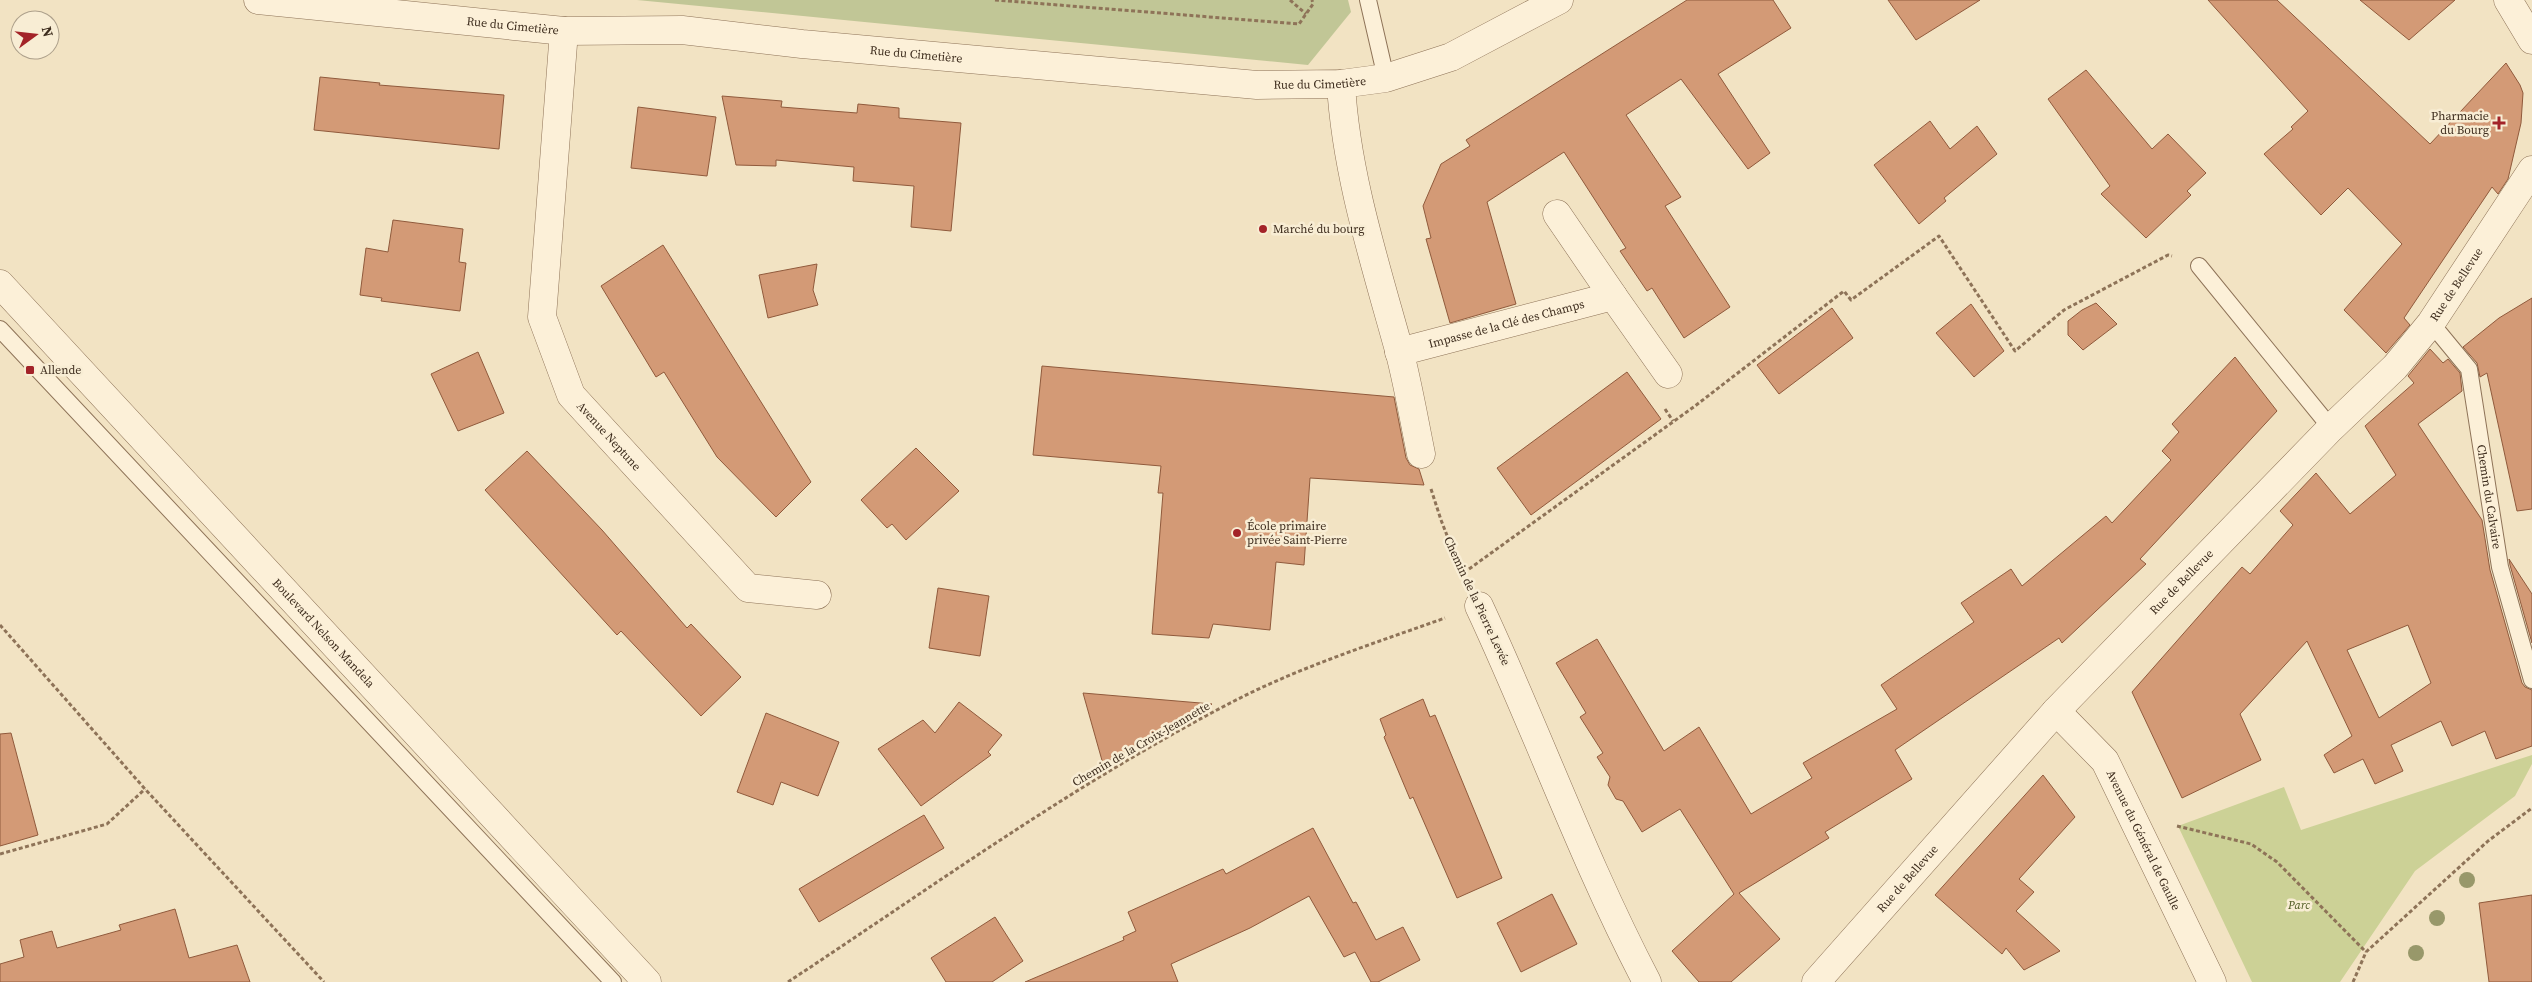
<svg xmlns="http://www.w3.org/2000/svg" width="2532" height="982" viewBox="0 0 2532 982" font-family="'Source Serif 4',serif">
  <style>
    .green { fill: #ccd196 }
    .cemetery { fill: #c1c696 }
    .building { fill: #d39a76; stroke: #905a3c; fill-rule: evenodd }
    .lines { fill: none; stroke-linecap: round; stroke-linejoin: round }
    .service-casing { stroke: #8e7358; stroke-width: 18 }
    .minor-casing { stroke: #8e7358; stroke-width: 29 }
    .tertiary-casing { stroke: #8e7358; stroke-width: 29 }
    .path { stroke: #8e7358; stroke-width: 3; stroke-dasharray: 4 2.5; stroke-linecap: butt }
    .service { stroke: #fcf0d8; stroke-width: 16 }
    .minor { stroke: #fcf0d8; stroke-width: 28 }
    .tertiary { stroke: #fcf0d8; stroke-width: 28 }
    .tree { fill: #98986a }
    .poi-dot { fill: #a32328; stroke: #f8edd4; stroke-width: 2 }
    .labels { text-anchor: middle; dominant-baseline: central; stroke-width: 5; stroke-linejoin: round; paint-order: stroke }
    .street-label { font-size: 12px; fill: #3d2c1d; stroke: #f8edd4 }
    .poi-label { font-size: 12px; fill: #3d2c1d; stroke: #f8edd4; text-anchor: start }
    .park-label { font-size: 12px; font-style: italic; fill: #4f5b22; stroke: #f8edd4 }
  </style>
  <rect width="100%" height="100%" fill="#f2e3c3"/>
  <path class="green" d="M 2532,755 L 2532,764 L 2515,796 L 2415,871 L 2340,982 L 2252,982 L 2178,826 L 2284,787 L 2301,830 Z"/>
  <path class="cemetery" d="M 637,0 L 1348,0 L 1351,12 L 1308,65 Z"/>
  <path class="building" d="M 1687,0 L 1773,0 L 1791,28 L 1718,74 L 1770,153 L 1748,169 L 1681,79 L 1626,115 L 1681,197 L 1665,206 L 1730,307 L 1684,338 L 1652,288 L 1647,291 L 1620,251 L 1626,248 L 1564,152 L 1487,202 L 1516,304 L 1450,323 L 1426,239 L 1431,238 L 1423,206 L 1441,164 L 1470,146 L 1466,140 Z
    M 1888,0 L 1980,0 L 1916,40 Z
    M 2208,0 L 2277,0 L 2430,144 L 2506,63 L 2520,85 L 2523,93 L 2521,123 L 2508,179 L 2498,194 L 2492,187 L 2404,318 L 2410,325 L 2386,353 L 2344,310 L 2402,244 L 2348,188 L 2321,215 L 2264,154 L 2293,129 L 2291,127 L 2308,111 Z
    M 2360,0 L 2455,0 L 2409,40 Z
    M 2086,70 L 2152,149 L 2168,134 L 2206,173 L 2187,191 L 2191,195 L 2146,238 L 2101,194 L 2110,186 L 2048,99 Z
    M 320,77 L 380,83 L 379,85 L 504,95 L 499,149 L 314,130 Z
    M 722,96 L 782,101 L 781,107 L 857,113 L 858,104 L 899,108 L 899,118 L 961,123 L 951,231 L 911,227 L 914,186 L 853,181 L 854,167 L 776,160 L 776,166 L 736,165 Z
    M 638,107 L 716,117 L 707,176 L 631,168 Z
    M 1930,121 L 1950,149 L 1977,126 L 1997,154 L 1944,198 L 1946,201 L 1919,224 L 1874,165 Z
    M 393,220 L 463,229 L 459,262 L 466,263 L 460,311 L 381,301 L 382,298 L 360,295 L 366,248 L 388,252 Z
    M 663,245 L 811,482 L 776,517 L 717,457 L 664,372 L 656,377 L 601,286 Z
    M 817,264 L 813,290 L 818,305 L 768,318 L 759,275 Z
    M 2532,298 L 2532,509 L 2517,511 L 2487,373 L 2480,377 L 2477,363 L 2463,347 L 2499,318 Z
    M 2096,303 L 2117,324 L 2083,350 L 2068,335 L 2068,321 L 2082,310 Z
    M 1971,304 L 2004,351 L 1974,377 L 1936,333 Z
    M 1832,308 L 1853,338 L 1779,394 L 1757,365 Z
    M 2430,349 L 2443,363 L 2448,359 L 2460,373 L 2462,391 L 2418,424 L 2482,520 L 2490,570 L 2522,683 L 2525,687 L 2532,690 L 2532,746 L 2496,759 L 2485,731 L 2452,746 L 2441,721 L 2391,745 L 2403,771 L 2375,784 L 2363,759 L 2334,773 L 2324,755 L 2352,736 L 2307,641 L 2240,714 L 2261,760 L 2182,798 L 2132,692 L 2242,567 L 2250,574 L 2293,525 L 2280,511 L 2316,473 L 2350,514 L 2396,475 L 2365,426 L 2414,383 L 2408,376 ZM 2408,625 L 2431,683 L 2379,718 L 2347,650 Z
    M 478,352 L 504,413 L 458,431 L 431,374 Z
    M 2235,357 L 2277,411 L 2140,559 L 2146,564 L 2062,643 L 2059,638 L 1895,750 L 1912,779 L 1825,832 L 1829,838 L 1739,893 L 1780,939 L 1731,982 L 1699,982 L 1672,951 L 1734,894 L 1680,809 L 1642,832 L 1623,801 L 1616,799 L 1608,785 L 1610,777 L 1597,757 L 1603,753 L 1580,717 L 1586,713 L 1556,663 L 1597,639 L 1664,751 L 1699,727 L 1751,814 L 1812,778 L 1803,763 L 1897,709 L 1881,685 L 1974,622 L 1961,603 L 2011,569 L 2022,586 L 2106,516 L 2112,523 L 2171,460 L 2162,451 L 2179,432 L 2172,424 Z
    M 1042,366 L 1394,397 L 1406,458 L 1410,465 L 1419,469 L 1424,485 L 1310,478 L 1304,565 L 1276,562 L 1270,630 L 1213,624 L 1209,638 L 1152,634 L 1163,493 L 1158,493 L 1161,466 L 1033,455 Z
    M 1627,372 L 1661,419 L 1531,515 L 1497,468 Z
    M 916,448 L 959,491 L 906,540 L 892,524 L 887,528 L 861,500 Z
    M 527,451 L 602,530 L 687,628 L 691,624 L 741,677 L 701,716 L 621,631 L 617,635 L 485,490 Z
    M 2509,559 L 2532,594 L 2532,643 L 2510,565 Z
    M 938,588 L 989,596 L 980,656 L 929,648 Z
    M 1083,693 L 1212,704 L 1103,764 Z
    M 1423,699 L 1430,717 L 1435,715 L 1502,878 L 1457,898 L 1413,797 L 1410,799 L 1384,737 L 1386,735 L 1380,719 Z
    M 959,702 L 1002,735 L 988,752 L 991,755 L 921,806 L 878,749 L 923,720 L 935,733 Z
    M 766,713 L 839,742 L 818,796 L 781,782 L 773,805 L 737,792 Z
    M 11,733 L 38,835 L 0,846 L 0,734 Z
    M 2043,775 L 2075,817 L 2019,879 L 2034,892 L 2016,911 L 2060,951 L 2024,970 L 2006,948 L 2002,954 L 1935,895 Z
    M 924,815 L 944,848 L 819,922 L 799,889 Z
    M 1313,828 L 1353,903 L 1356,902 L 1376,940 L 1403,927 L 1420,960 L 1378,982 L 1371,982 L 1355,952 L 1344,957 L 1309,896 L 1250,928 L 1171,964 L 1178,982 L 1025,982 L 1124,940 L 1123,937 L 1136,931 L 1128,912 L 1223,869 L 1226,874 Z
    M 1552,894 L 1577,944 L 1521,972 L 1497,923 Z
    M 2532,895 L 2532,982 L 2489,982 L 2479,903 Z
    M 175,909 L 189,958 L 237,945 L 250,982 L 0,982 L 0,964 L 24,957 L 20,940 L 52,931 L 57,948 L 121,930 L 119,925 Z
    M 995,917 L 1023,961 L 992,982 L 946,982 L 931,958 Z"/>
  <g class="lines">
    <g class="service-casing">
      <g id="service">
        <path d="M 1368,0 L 1386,78"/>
        <path d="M 2199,266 L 2331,428"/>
        <path id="s1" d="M 2431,323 L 2469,369 L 2500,567 L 2532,680"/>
        <path d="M 0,329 L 613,982"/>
      </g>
    </g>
    <g class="minor-casing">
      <g id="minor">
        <path id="s2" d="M 258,0 L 564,31 L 682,30 L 802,44 L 1257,85 L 1341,84 L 1386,78 L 1451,57 L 1559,0"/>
        <path d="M 2508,0 L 2532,40"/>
        <path id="s3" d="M 564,31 L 542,317 L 571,395 L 748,588 L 817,595"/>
        <path d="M 1341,84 C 1346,174 1375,263 1399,350 C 1408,384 1414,420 1421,454"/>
        <path d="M 1613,296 L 1668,374"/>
        <path id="s4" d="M 1399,352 L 1613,296 L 1557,214"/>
        <path d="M 1479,606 C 1537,730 1583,860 1647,982"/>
        <path id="s5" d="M 2056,711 L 2105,761 L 2212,982"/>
        <path id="s6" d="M 1816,982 L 2056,711 L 2331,428 L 2395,367 L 2431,323 L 2532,170"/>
      </g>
    </g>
    <g class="tertiary-casing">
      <g id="tertiary">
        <path id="s7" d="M 0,284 L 647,982"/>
      </g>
    </g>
    <path class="path" d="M 995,0 L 1299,24 L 1313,4 L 1312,0
      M 1290,0 L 1306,14
      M 1665,409 L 1673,421
      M 1431,489 L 1441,520 L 1462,574
      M 1469,569 L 1695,406 L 1844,291 L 1851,300 L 1939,236 L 2015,351 L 2064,310 L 2168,255 L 2172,256
      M 0,625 L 145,789 L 324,982
      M 2177,826 L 2251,844 L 2277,862 L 2366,952
      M 0,854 L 107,824 L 145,789
      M 788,982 C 938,883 1084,777 1244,696 C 1309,664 1378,642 1445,618
      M 2353,982 L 2366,952 L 2488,841 L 2532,808"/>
    <use href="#service" class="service"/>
    <use href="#minor" class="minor"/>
    <use href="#tertiary" class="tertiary"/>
  </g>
  <g class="tree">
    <circle cx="2467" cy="880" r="8"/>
    <circle cx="2437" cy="918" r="8"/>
    <circle cx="2416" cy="953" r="8"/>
  </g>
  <g class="poi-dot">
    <path d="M2496.5 115.5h5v5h5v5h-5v5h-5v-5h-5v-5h5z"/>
    <circle cx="1263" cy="229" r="5"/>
    <rect x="25" y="365" width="10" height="10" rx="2.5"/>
    <circle cx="1237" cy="533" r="5"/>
  </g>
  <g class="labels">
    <g class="street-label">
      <text stroke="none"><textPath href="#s2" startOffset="256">Rue du Cimetière</textPath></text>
      <text stroke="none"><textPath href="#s2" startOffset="661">Rue du Cimetière</textPath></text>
      <text stroke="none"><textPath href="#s2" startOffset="1066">Rue du Cimetière</textPath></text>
      <text stroke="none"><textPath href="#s6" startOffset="948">Rue de Bellevue</textPath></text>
      <text stroke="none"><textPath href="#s4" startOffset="111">Impasse de la Clé des Champs</textPath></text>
      <text stroke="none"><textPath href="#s3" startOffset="426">Avenue Neptune</textPath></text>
      <text stroke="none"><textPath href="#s1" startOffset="189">Chemin du Calvaire</textPath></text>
      <text stroke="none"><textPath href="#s6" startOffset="542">Rue de Bellevue</textPath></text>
      <text transform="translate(1477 601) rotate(65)">Chemin de la Pierre Levée</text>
      <text stroke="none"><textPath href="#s7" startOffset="476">Boulevard Nelson Mandela</textPath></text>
      <text transform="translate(1141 744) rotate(-30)">Chemin de la Croix-Jeannette</text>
      <text stroke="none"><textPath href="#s5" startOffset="158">Avenue du Général de Gaulle</textPath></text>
      <text stroke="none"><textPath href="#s6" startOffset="138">Rue de Bellevue</textPath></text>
    </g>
    <g class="poi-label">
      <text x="2489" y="116" text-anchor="end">Pharmacie<tspan x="2489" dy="14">du Bourg</tspan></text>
      <text x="1273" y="229">Marché du bourg</text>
      <text x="40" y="370">Allende</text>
      <text x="1247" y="526">École primaire<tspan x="1247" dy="14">privée Saint-Pierre</tspan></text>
    </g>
    <g class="park-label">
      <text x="2299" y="905">Parc</text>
    </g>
  </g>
  <g transform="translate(35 35) rotate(75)"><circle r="24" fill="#f8edd4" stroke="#ada08b"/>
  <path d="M0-4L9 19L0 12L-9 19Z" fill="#a32328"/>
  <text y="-8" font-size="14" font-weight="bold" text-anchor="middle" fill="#3d2c1d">N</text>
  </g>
</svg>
